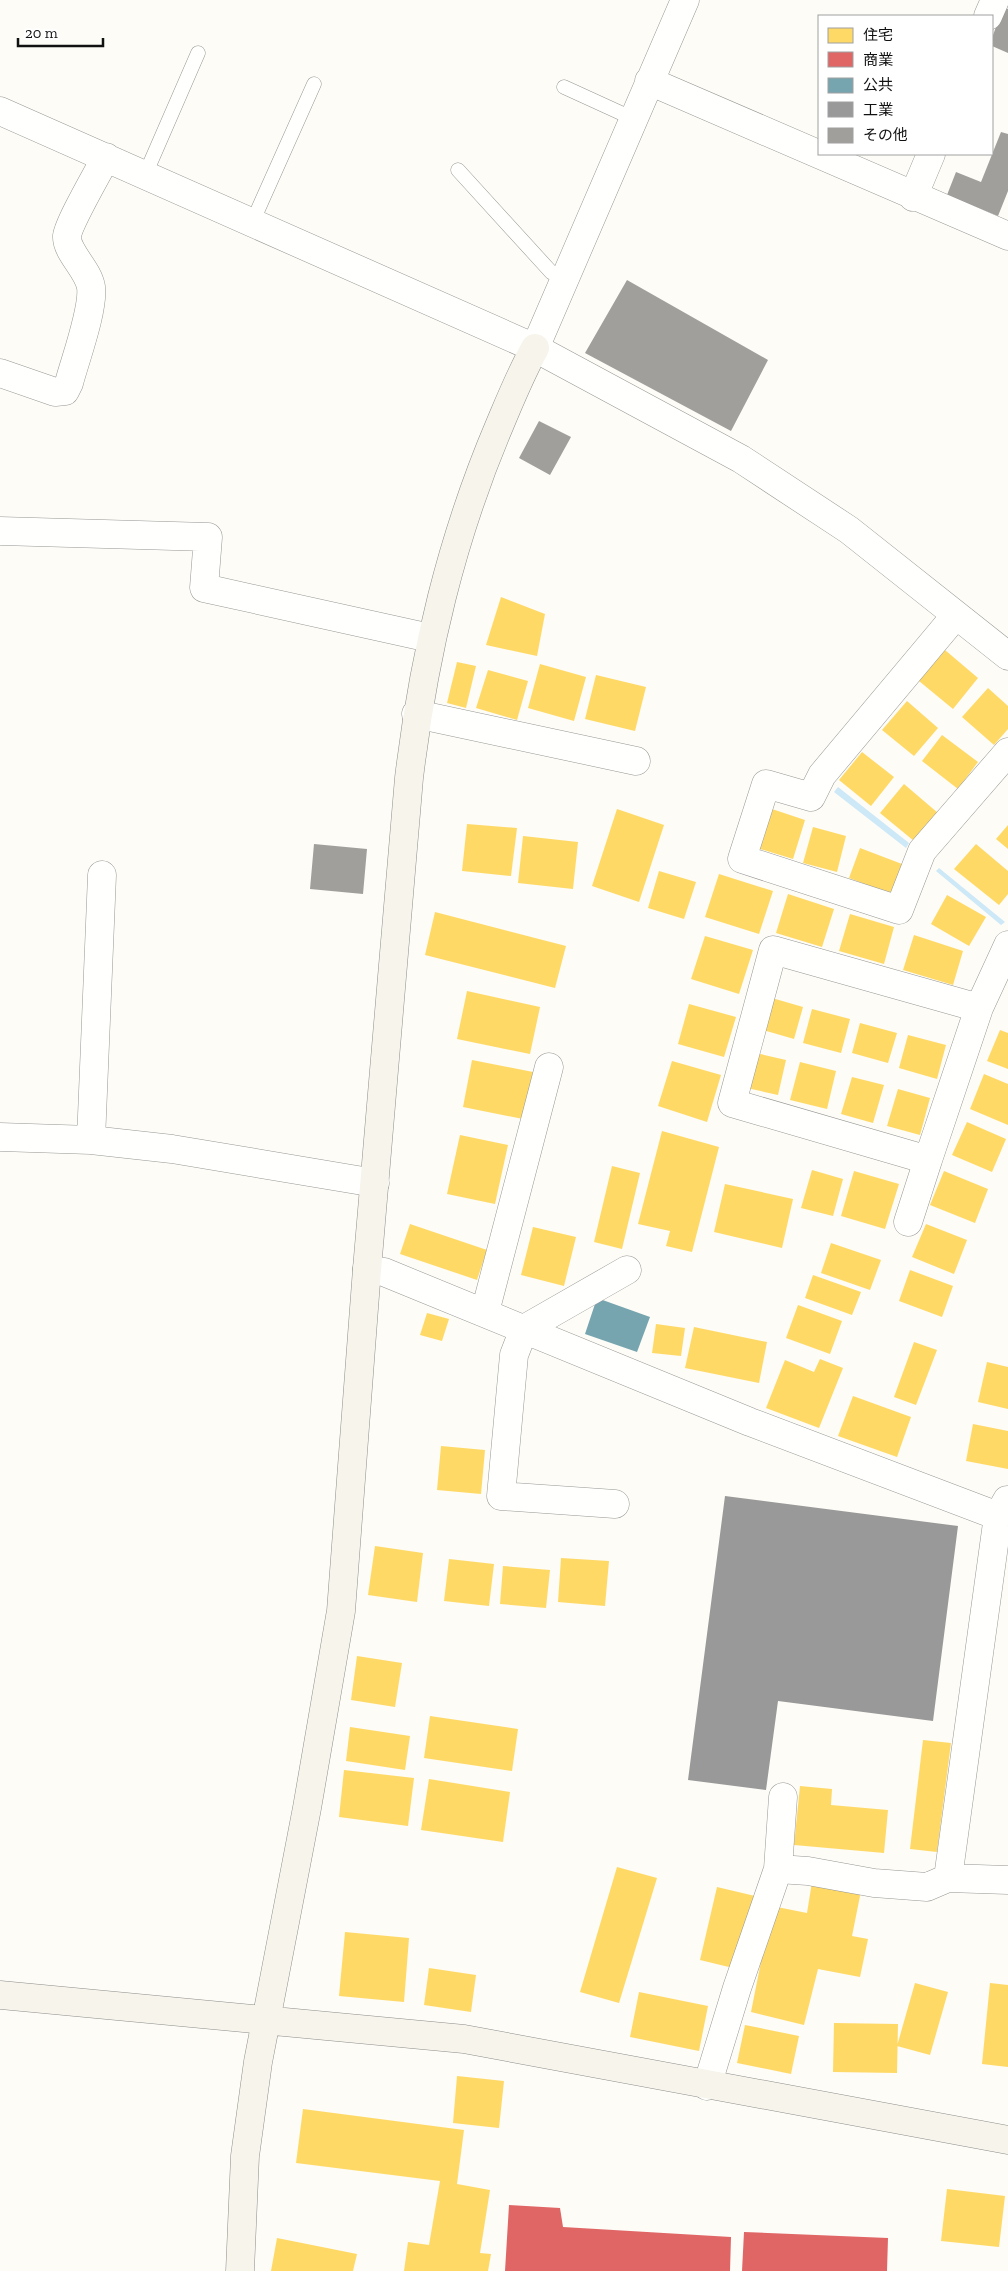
<svg xmlns="http://www.w3.org/2000/svg" width="1008" height="2271" viewBox="0 0 1008 2271" font-family="'Zilla Slab','Noto Sans JP',serif">
  <style>
    .water { fill: #cde8f7 }
    .homes { fill: #ffd966 }
    .shops { fill: #e06666 }
    .public { fill: #76a5af }
    .industry { fill: #999 }
    .building { fill: #a19f9c }
    .lines { fill: none; stroke-linecap: round; stroke-linejoin: round }
    .lane-casing { stroke: #979795; stroke-width: 15 }
    .street-casing { stroke: #979795; stroke-width: 29 }
    .secondary-casing { stroke: #8e8d8b; stroke-width: 29 }
    .lane { stroke: #fffffe; stroke-width: 14 }
    .street { stroke: #fffffe; stroke-width: 28 }
    .secondary { stroke: #f6f4eb; stroke-width: 28 }
  </style>
  <rect width="100%" height="100%" fill="#fdfcf7"/>
  <path class="water" d="M 838,787 L 909,843 L 906,848 L 834,792 Z
    M 939,868 L 1005,922 L 1001,925 L 936,871 Z"/>
  <path class="homes" d="M 501,597 L 545,614 L 537,656 L 486,645 Z
    M 945,650 L 978,678 L 953,709 L 919,681 Z
    M 457,662 L 476,666 L 466,708 L 447,703 Z
    M 540,664 L 586,677 L 574,721 L 528,708 Z
    M 488,670 L 528,681 L 517,720 L 476,708 Z
    M 596,675 L 646,687 L 635,731 L 585,719 Z
    M 988,688 L 1008,706 L 1008,729 L 994,745 L 962,717 Z
    M 907,701 L 938,728 L 914,756 L 882,730 Z
    M 942,735 L 978,762 L 958,789 L 922,761 Z
    M 862,752 L 894,777 L 871,806 L 839,780 Z
    M 904,784 L 938,813 L 914,841 L 880,813 Z
    M 769,808 L 805,820 L 793,859 L 757,848 Z
    M 617,809 L 664,825 L 639,902 L 592,886 Z
    M 467,824 L 517,828 L 511,876 L 462,871 Z
    M 1008,825 L 1008,849 L 996,839 Z
    M 813,827 L 846,836 L 837,872 L 803,863 Z
    M 523,836 L 578,842 L 573,889 L 518,883 Z
    M 976,844 L 1008,871 L 1008,894 L 999,905 L 954,869 Z
    M 860,848 L 902,864 L 891,894 L 849,878 Z
    M 659,871 L 696,882 L 684,919 L 648,908 Z
    M 719,874 L 773,891 L 759,934 L 705,917 Z
    M 788,894 L 834,909 L 822,947 L 776,933 Z
    M 947,895 L 986,917 L 969,946 L 931,924 Z
    M 435,912 L 566,946 L 555,988 L 425,955 Z
    M 850,914 L 894,927 L 884,964 L 839,951 Z
    M 914,935 L 963,951 L 953,985 L 903,970 Z
    M 705,936 L 753,950 L 739,994 L 691,979 Z
    M 467,991 L 540,1007 L 530,1054 L 457,1039 Z
    M 772,998 L 803,1007 L 794,1039 L 763,1030 Z
    M 689,1004 L 736,1017 L 724,1057 L 678,1044 Z
    M 812,1009 L 850,1019 L 841,1053 L 803,1043 Z
    M 860,1023 L 897,1033 L 888,1063 L 852,1053 Z
    M 1000,1030 L 1008,1033 L 1008,1069 L 987,1061 Z
    M 908,1035 L 946,1045 L 937,1079 L 899,1068 Z
    M 756,1053 L 786,1060 L 778,1095 L 747,1088 Z
    M 472,1060 L 533,1072 L 523,1119 L 463,1107 Z
    M 672,1061 L 721,1075 L 707,1122 L 658,1106 Z
    M 800,1062 L 836,1071 L 827,1109 L 790,1100 Z
    M 984,1074 L 1008,1084 L 1008,1125 L 970,1109 Z
    M 852,1077 L 884,1085 L 873,1123 L 841,1114 Z
    M 898,1089 L 930,1098 L 920,1135 L 887,1126 Z
    M 967,1122 L 1006,1139 L 992,1172 L 952,1155 Z
    M 662,1131 L 719,1147 L 692,1252 L 666,1246 L 670,1231 L 638,1224 Z
    M 460,1135 L 508,1145 L 495,1204 L 447,1194 Z
    M 612,1166 L 640,1173 L 622,1249 L 594,1242 Z
    M 812,1170 L 843,1179 L 833,1216 L 801,1208 Z
    M 854,1171 L 899,1184 L 885,1229 L 841,1216 Z
    M 944,1171 L 988,1189 L 975,1223 L 930,1205 Z
    M 725,1184 L 793,1199 L 782,1248 L 714,1232 Z
    M 410,1224 L 487,1250 L 477,1280 L 400,1254 Z
    M 926,1224 L 967,1240 L 954,1274 L 912,1257 Z
    M 533,1227 L 576,1237 L 564,1286 L 521,1275 Z
    M 831,1243 L 881,1260 L 870,1290 L 821,1273 Z
    M 910,1270 L 953,1286 L 942,1317 L 899,1301 Z
    M 813,1275 L 861,1292 L 852,1315 L 805,1298 Z
    M 798,1305 L 842,1321 L 830,1354 L 786,1338 Z
    M 427,1313 L 449,1319 L 442,1341 L 420,1335 Z
    M 656,1324 L 685,1328 L 681,1356 L 652,1353 Z
    M 694,1327 L 767,1342 L 759,1383 L 685,1368 Z
    M 914,1342 L 937,1350 L 916,1405 L 894,1397 Z
    M 820,1359 L 843,1368 L 819,1428 L 766,1408 L 785,1360 L 814,1372 Z
    M 987,1362 L 1008,1367 L 1008,1409 L 978,1402 Z
    M 853,1396 L 911,1417 L 897,1457 L 838,1436 Z
    M 973,1424 L 1008,1431 L 1008,1469 L 966,1461 Z
    M 441,1446 L 485,1450 L 481,1494 L 437,1490 Z
    M 375,1546 L 423,1553 L 417,1602 L 368,1595 Z
    M 561,1558 L 609,1561 L 605,1606 L 558,1602 Z
    M 449,1559 L 494,1564 L 489,1606 L 444,1601 Z
    M 503,1566 L 550,1570 L 546,1608 L 500,1604 Z
    M 357,1656 L 402,1663 L 395,1707 L 351,1700 Z
    M 430,1716 L 518,1729 L 512,1771 L 424,1758 Z
    M 350,1727 L 410,1736 L 405,1770 L 346,1761 Z
    M 923,1740 L 951,1743 L 937,1852 L 910,1849 Z
    M 344,1770 L 414,1778 L 408,1826 L 339,1817 Z
    M 429,1779 L 510,1792 L 503,1842 L 421,1830 Z
    M 800,1786 L 832,1789 L 831,1805 L 888,1810 L 884,1853 L 794,1845 Z
    M 617,1867 L 657,1878 L 619,2003 L 580,1992 Z
    M 812,1882 L 861,1891 L 852,1936 L 868,1939 L 860,1977 L 818,1969 L 804,2025 L 751,2012 L 772,1906 L 807,1913 Z
    M 717,1887 L 755,1896 L 737,1969 L 700,1960 Z
    M 345,1932 L 409,1938 L 404,2002 L 339,1996 Z
    M 429,1968 L 476,1975 L 471,2012 L 424,2005 Z
    M 915,1983 L 948,1992 L 930,2055 L 897,2046 Z
    M 990,1983 L 1008,1985 L 1008,2067 L 982,2064 Z
    M 639,1992 L 708,2006 L 699,2051 L 630,2037 Z
    M 834,2023 L 898,2024 L 897,2073 L 833,2072 Z
    M 745,2025 L 799,2036 L 791,2074 L 737,2063 Z
    M 457,2076 L 504,2081 L 499,2128 L 453,2123 Z
    M 303,2109 L 464,2130 L 457,2184 L 490,2190 L 480,2253 L 491,2254 L 488,2271 L 404,2271 L 408,2242 L 429,2245 L 440,2181 L 296,2163 Z
    M 947,2189 L 1005,2196 L 999,2247 L 941,2241 Z
    M 277,2238 L 357,2254 L 353,2271 L 271,2271 Z"/>
  <path class="shops" d="M 509,2205 L 560,2208 L 563,2227 L 731,2237 L 730,2271 L 505,2271 Z
    M 744,2232 L 888,2238 L 887,2271 L 742,2271 Z"/>
  <path class="public" d="M 597,1298 L 650,1317 L 637,1352 L 585,1334 Z"/>
  <path class="industry" d="M 725,1496 L 958,1526 L 933,1721 L 778,1701 L 766,1790 L 688,1780 Z"/>
  <path class="building" d="M 1003,7 L 1008,9 L 1008,53 L 992,46 L 992,38 Z
    M 1001,132 L 1008,134 L 1008,191 L 998,216 L 947,195 L 956,172 L 981,182 Z
    M 627,280 L 768,360 L 731,431 L 585,353 Z
    M 539,421 L 571,437 L 550,475 L 519,458 Z
    M 314,844 L 367,849 L 363,894 L 310,889 Z"/>
  <g class="lines">
    <g class="lane-casing">
      <path id="lane" d="M 564,87 L 634,119
        M 458,170 L 551,272 L 564,280
        M 145,175 L 198,53
        M 252,223 L 314,84"/>
    </g>
    <g class="street-casing">
      <path id="street" d="M 988,16 L 995,0
        M 649,81 L 1008,236
        M 0,111 L 535,348 L 741,459 L 849,530 L 1008,656
        M 913,197 L 931,154
        M 535,348 L 685,0
        M 0,373 L 55,392 L 65,391 L 69,383 C 75,360 94,309 91,287 C 88,269 66,252 67,236 C 69,222 98,173 106,157
        M 0,531 L 208,537 L 204,588 L 430,638
        M 956,615 L 822,775 L 811,797 L 766,784 L 742,859 L 899,910 L 922,851 L 1008,752
        M 416,714 L 636,761
        M 979,1008 L 773,950 L 732,1103 L 928,1160 L 979,1008 L 1008,945
        M 0,1137 L 91,1140 L 172,1149 L 375,1183
        M 91,1140 L 102,875
        M 908,1222 L 928,1160
        M 367,1269 L 384,1272 L 750,1422 L 998,1516
        M 485,1312 L 549,1067
        M 615,1504 L 501,1496 L 514,1355 L 524,1329 L 627,1270
        M 778,1869 L 808,1871 L 874,1883 L 927,1887 L 948,1878 L 1008,1880
        M 948,1878 L 998,1516 L 1007,1500
        M 707,2086 L 737,1988 L 778,1869 L 783,1797"/>
    </g>
    <g class="secondary-casing">
      <path id="secondary" d="M 0,1995 L 464,2039 L 1008,2140
        M 240,2271 L 245,2156 L 258,2062 L 307,1808 L 341,1611 L 367,1269 L 409,778 C 424,654 451,539 500,424 C 511,398 521,373 535,348"/>
    </g>
    <use href="#lane" class="lane"/>
    <use href="#street" class="street"/>
    <use href="#secondary" class="secondary"/>
  </g>
  <rect x="818" y="15" width="175" height="140" fill="#ffffff" stroke="#a0a0a0"/>
  <rect x="828" y="28" width="25" height="15" fill="#ffd966" stroke="#a0a0a0"/>
  <text x="863" y="40" font-size="15" fill="#111111">住宅</text>
  <rect x="828" y="52" width="25" height="15" fill="#e06666" stroke="#a0a0a0"/>
  <text x="863" y="65" font-size="15" fill="#111111">商業</text>
  <rect x="828" y="78" width="25" height="15" fill="#76a5af" stroke="#a0a0a0"/>
  <text x="863" y="90" font-size="15" fill="#111111">公共</text>
  <rect x="828" y="102" width="25" height="15" fill="#999999" stroke="#a0a0a0"/>
  <text x="863" y="115" font-size="15" fill="#111111">工業</text>
  <rect x="828" y="128" width="25" height="15" fill="#a19f9c" stroke="#a0a0a0"/>
  <text x="863" y="140" font-size="15" fill="#111111">その他</text>
  <path d="M18 38v8h85v-8" fill="none" stroke="#111111" stroke-width="2.5"/>
  <text x="25" y="38" font-size="15" fill="#111111" stroke="#ffffff" stroke-width="4" paint-order="stroke">20 m</text>
</svg>
